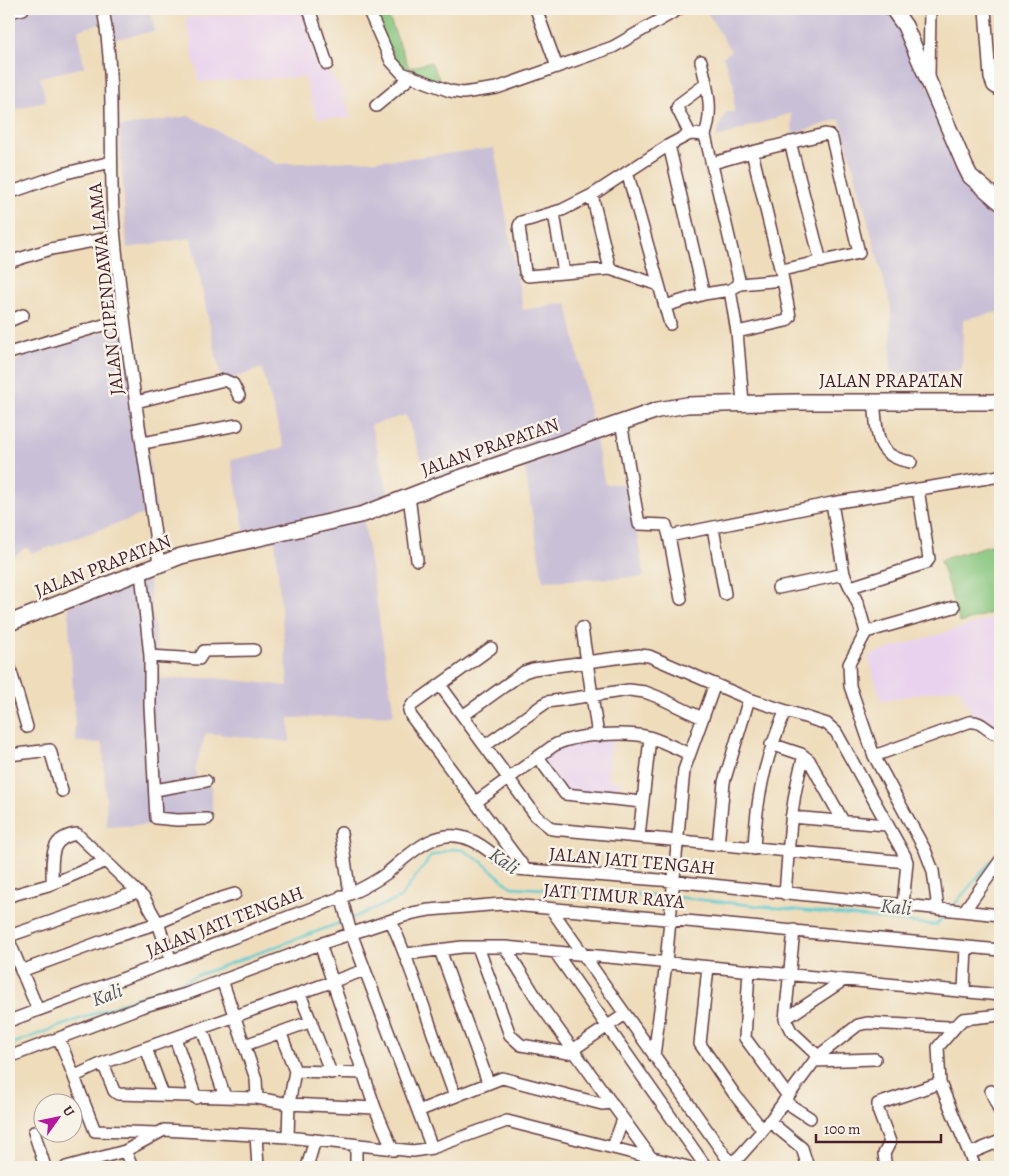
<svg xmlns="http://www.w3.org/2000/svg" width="1009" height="1176" viewBox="0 0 1009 1176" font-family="Alegreya,serif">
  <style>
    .built { fill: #e9d2ee }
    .industrial { fill: #c9bfd7 }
    .green { fill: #84c57c; stroke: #677254 }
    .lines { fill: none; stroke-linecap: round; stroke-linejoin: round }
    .stream { stroke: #5dcad1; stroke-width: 2.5 }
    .minor-casing { stroke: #633b40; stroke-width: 14 }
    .major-casing { stroke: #633b40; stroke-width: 18 }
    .minor { stroke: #fff; stroke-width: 11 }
    .major { stroke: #fff; stroke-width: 15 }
    .labels { text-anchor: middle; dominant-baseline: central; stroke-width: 5; stroke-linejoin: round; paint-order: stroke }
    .street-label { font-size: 19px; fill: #4a1f2b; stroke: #f7f3e8 }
    .water-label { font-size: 20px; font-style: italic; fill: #50525d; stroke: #f7f3e8 }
  </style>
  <rect width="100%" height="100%" fill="#f7f3e8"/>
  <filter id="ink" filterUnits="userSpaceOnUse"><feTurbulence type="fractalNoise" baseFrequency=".02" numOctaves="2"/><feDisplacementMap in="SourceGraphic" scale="10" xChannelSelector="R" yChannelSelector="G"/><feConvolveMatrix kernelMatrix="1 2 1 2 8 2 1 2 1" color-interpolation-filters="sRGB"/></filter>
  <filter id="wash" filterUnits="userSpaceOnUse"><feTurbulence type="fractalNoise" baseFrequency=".0096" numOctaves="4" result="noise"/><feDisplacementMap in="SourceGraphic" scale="20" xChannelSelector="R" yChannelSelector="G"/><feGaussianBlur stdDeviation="1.12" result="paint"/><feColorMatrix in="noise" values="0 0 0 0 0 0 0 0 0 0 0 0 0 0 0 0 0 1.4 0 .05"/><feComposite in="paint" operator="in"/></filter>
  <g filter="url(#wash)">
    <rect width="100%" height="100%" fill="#eedcba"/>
    <path class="built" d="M 304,9 L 326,68 L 342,90 L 351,118 L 317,118 L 304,77 L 199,82 L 185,18 Z
      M 1000,616 L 1000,730 L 996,731 L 973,716 L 958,687 L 881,701 L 868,657 L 872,654 Z
      M 613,738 L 607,779 L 620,782 L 618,797 L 566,792 L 540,758 L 568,743 Z"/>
    <path class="industrial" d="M 9,9 L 150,9 L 155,31 L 109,40 L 106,22 L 78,30 L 84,67 L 40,77 L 46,101 L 16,109 L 9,80 Z
      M 705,9 L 894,9 L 970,178 L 1000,202 L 1000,312 L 963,319 L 962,370 L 891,376 L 891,307 L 840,119 L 793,134 L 791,113 L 715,138 L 726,112 L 734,112 L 734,86 L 723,57 L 731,51 Z
      M 190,116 L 277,164 L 403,159 L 494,148 L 523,310 L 567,303 L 605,484 L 629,484 L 644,577 L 543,581 L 522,451 L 429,481 L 406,415 L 371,425 L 390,499 L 362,509 L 394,715 L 289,718 L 290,742 L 206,733 L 195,768 L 197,787 L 211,786 L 213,821 L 107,827 L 103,743 L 76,742 L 68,606 L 148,578 L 161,679 L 217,678 L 288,686 L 275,541 L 248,548 L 231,460 L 284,448 L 262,368 L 222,382 L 191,238 L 127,248 L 119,127 Z
      M 129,325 L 156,510 L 33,553 L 26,547 L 9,561 L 9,364 L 43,347 Z"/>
    <path class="green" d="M 388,15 L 409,68 L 431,62 L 441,83 L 402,72 L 374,17 Z
      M 1000,542 L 1000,610 L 960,623 L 940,560 Z"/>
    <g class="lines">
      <path class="stream" d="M 675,897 L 936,925 L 947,913
        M 952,907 L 1000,851
        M 350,919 L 400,898 L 431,856 L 452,849 L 463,850 L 482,862 L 511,887 L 669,896
        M 9,1045 L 345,921"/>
    </g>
  </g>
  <g filter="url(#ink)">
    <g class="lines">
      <g class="minor-casing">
        <path id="minor" d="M 103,9 C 117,85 107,162 115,239 C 125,348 145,456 159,564
          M 309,9 L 327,64
          M 368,9 L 391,61 L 402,73 L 450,91 L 463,93 L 497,88 L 613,47 L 679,9
          M 536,9 L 557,67
          M 985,9 L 990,78 L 993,86 L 1000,91
          M 9,12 L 23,9
          M 701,61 C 707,87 714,109 705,135
          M 929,78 L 930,9
          M 706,84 L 679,104 L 677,108 L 690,134 L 705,135 L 740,284 L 730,290 L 737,332 L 743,403
          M 376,106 L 412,76
          M 690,134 L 669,145 L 703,291 L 704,294 L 730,290
          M 790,142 L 821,262
          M 669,145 L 592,195 L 562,210 L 521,222 L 519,226 L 525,272 L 528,276 L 610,269 L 659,285 L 670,324
          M 752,152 L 825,134 L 829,135 L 832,139 L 859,253 L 782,270
          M 713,163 L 752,152 L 783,280
          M 627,172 L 659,285
          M 9,193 L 66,173 L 111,162
          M 592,195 L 610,269
          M 554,213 L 564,273
          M 12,261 L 51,249 L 114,237
          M 665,306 L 704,294
          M 9,321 L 23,315
          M 737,332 L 786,321 L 790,317 L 783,280 L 740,284
          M 9,353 L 124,319
          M 874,401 C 878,433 873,456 911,462
          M 136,402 L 224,380 L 233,384 L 239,396
          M 621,422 L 639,524 L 666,525 L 669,536 L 832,503 L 1000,476
          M 143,443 L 237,425
          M 409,496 L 417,560
          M 832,503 L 844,574 L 858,604 L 866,632 L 849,664 L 850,686 L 874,756 L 925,850 L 933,871 L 938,909
          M 713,528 L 725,594
          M 669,536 L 681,599
          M 141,573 L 150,656 L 150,706 L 156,818 L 177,820 L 207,819
          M 851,587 L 926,563 L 929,559 L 918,489
          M 778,588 L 844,574
          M 582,628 L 598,736
          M 866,632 L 954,607
          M 491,648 L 412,705 L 409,710 L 411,716 L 526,870
          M 150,656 L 199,659 L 204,651 L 254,650
          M 9,665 L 27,727
          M 440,685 L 536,816 L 552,829 L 907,862
          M 464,715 L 524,672 L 533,669 L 639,655 L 649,656 L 749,699 L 827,724 L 836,732 L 905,856 L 907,862 L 903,905
          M 771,744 L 801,754 L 809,760 L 843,821
          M 486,745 L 547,702 L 629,690 L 645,692 L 658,697 L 702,718
          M 9,755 L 50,750 L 62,791
          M 874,756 L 969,722 C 984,720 988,735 1000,734
          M 538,757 L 565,794 L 642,802
          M 155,790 L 206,781
          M 476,802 L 553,746 C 573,734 626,731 649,737 C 662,741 676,748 689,754
          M 791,817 L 886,825
          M 341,833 L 350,894
          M 639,836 L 650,738
          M 718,845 L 724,782 L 749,699
          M 754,849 C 756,798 765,759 785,712
          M 52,884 C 53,860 47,838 77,834 L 144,898 L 158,923 L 171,961
          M 785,894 C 789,847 790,801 804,756
          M 9,896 L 52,884 L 106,861
          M 341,896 L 351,933 L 432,1148
          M 551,909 L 731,1164
          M 964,911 L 1000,861
          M 391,921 C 416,977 433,1038 455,1096
          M 794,930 L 785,1019 L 791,1031 L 818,1056
          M 9,936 L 137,892
          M 9,941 L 38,1010
          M 320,944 L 375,1108 L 393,1150
          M 478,947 L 510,1035 L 521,1045 L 568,1053 L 624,1015
          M 505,947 L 542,1007 L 650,1156
          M 440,950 L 488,1082
          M 555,952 L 706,1167
          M 406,954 L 462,947 L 505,947 L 1000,995
          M 708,967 L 700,1044 L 735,1095 L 763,1130
          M 749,970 L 745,1038 L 788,1096
          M 21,971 L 111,938 L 158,923 L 202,904 L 235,894
          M 222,980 L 256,1079 L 257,1098
          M 964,991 L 966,947
          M 300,994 L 331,1073
          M 785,1019 L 844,980
          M 9,1021 L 350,894 C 363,888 375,882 387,873 C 411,853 437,825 471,840 C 488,847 500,863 516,869 L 673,881 L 1000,915
          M 957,1025 L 938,1047 L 940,1083 L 975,1167
          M 202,1028 L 225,1097
          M 281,1034 L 295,1071 L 289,1104 L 288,1137
          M 59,1038 L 95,1131 L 157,1133
          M 175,1038 L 196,1098
          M 245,1045 L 312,1021
          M 146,1048 L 163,1095
          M 654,1056 L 666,963 L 684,770 L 715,684
          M 9,1057 L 141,1007 L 186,994 L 320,944 L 413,913 L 429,910 L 502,904 L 1000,950
          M 814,1061 L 875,1059
          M 103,1063 L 114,1091 L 118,1094 L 257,1098 L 289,1104 L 375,1108
          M 295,1071 L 364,1073
          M 75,1076 L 103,1063 L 365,970
          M 991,1091 L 1000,1112
          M 784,1101 L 810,1118
          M 418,1111 L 502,1078 L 602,1104 L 612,1103
          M 769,1121 L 802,1148 L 808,1167
          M 34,1132 L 45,1167
          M 256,1135 L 258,1167
          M 356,1145 L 356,1167
          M 613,1147 L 623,1119
          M 125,1151 L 132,1167
          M 971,1153 L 1000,1141
          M 66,1167 L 125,1151 L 164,1130 L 288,1137 L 413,1151 L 432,1148 L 507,1121 L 688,1167
          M 307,1167 L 315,1140
          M 724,1167 L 739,1157 L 763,1130 L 818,1056 L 858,1025 L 867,1023 L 949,1027 L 957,1025 L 963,1019 L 1000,1015
          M 886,1167 L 884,1154 L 890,1142 L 878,1110 L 878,1104 L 940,1083"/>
      </g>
      <g class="major-casing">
        <path id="major" d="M 893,9 L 905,26 L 965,166 L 970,176 L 1000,202
          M 9,623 L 181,556 L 364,514 L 436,486 L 658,410 L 687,405 L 794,402 L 1000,402"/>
      </g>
      <use href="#minor" class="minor"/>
      <use href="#major" class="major"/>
    </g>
  </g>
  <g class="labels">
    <g class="street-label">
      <text transform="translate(106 289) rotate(-96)">JALAN CIPENDAWA LAMA</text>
      <text x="891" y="381">JALAN PRAPATAN</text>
      <text transform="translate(490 447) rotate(-19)">JALAN PRAPATAN</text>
      <text transform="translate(103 566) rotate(-21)">JALAN PRAPATAN</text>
      <text transform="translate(632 861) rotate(5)">JALAN JATI TENGAH</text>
      <text transform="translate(614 896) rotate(5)">JATI TIMUR RAYA</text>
      <text transform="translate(225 922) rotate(-21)">JALAN JATI TENGAH</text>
    </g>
    <g class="water-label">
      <text transform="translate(504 861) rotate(36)">Kali</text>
      <text transform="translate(896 907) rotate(6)">Kali</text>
      <text transform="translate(107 995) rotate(-20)">Kali</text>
    </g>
  </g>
  <rect width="1009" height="1176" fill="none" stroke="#f7f3e8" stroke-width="30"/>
  <g transform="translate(58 1118) rotate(57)"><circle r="24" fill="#f7f3e8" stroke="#b29e9c"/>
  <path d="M0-4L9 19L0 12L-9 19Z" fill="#b5179e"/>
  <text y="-8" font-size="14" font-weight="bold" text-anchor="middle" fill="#4a1f2b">U</text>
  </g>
  <path d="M816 1134v8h125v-8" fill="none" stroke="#4a1f2b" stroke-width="2.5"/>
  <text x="824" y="1134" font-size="15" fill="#4a1f2b" stroke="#f7f3e8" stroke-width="4" paint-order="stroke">100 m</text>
</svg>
